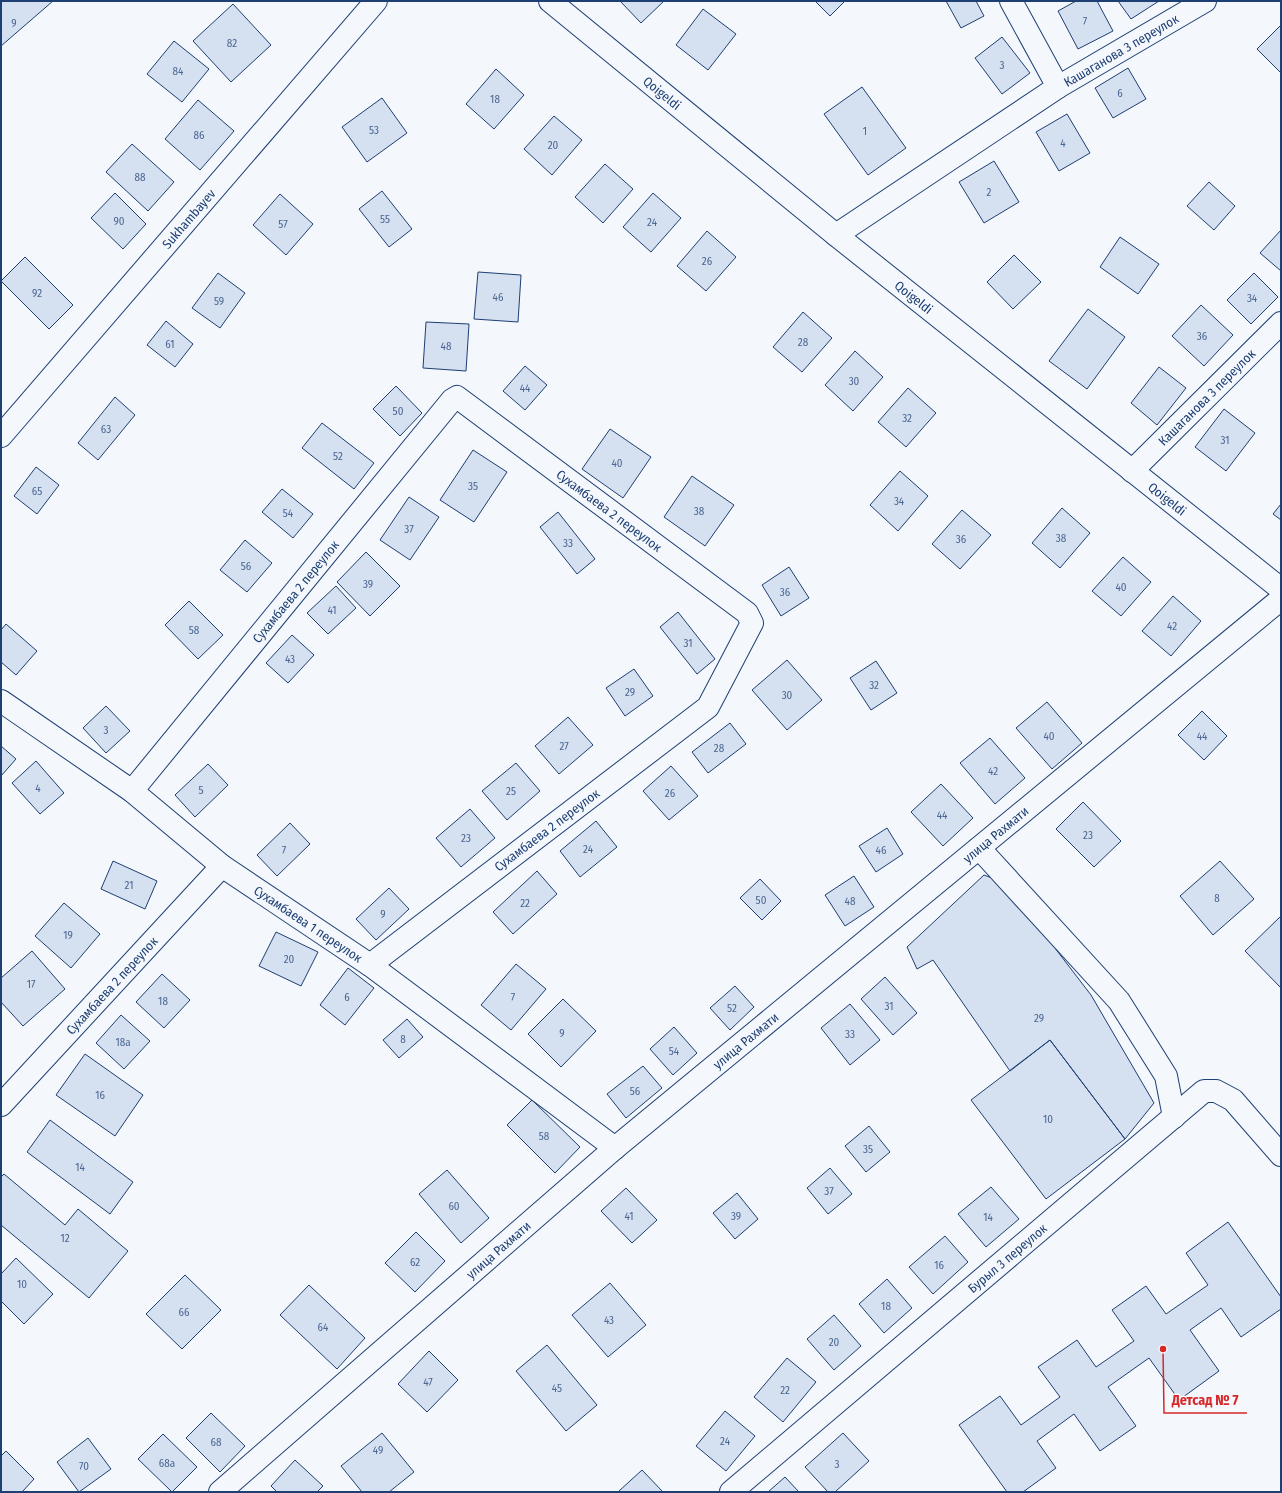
<svg xmlns="http://www.w3.org/2000/svg" width="1282" height="1493" viewBox="0 0 1282 1493" font-family="'Fira Sans Condensed',sans-serif">
  <style>
    .building { fill: #d5e0f0; stroke: #1d3f73 }
    .lines { fill: none; stroke-linecap: round; stroke-linejoin: round }
    .street-casing { stroke: #1d3f73; stroke-width: 24 }
    .secondary-casing { stroke: #1d3f73; stroke-width: 24 }
    .street { stroke: #f4f7fb; stroke-width: 22 }
    .secondary { stroke: #f4f7fb; stroke-width: 22 }
    .labels { text-anchor: middle; dominant-baseline: central; stroke-width: 3; stroke-linejoin: round; paint-order: stroke }
    .number-label { font-size: 11px; fill: #4b6792 }
    .street-label { font-size: 13px; fill: #1d3f73; stroke: #f4f7fb }
    .leader { fill: none; stroke: #d62828; stroke-width: 1.5 }
    .callout-dot { fill: #d62828; stroke: #f4f7fb; stroke-width: 1.5 }
    .callout-label { font-size: 14px; text-anchor: middle; font-weight: bold; fill: #d62828; stroke: #f4f7fb; stroke-width: 3; stroke-linejoin: round; paint-order: stroke }
  </style>
  <rect width="100%" height="100%" fill="#f4f7fb"/>
  <path class="building" d="M 1,1 L 53,1 L 1,46 Z
    M 620,1 L 662,1 L 663,2 L 641,23 Z
    M 815,1 L 845,1 L 830,16 Z
    M 946,1 L 976,1 L 984,16 L 961,28 Z
    M 1076,1 L 1097,1 L 1113,31 L 1078,49 L 1058,11 Z
    M 1118,1 L 1159,1 L 1131,19 Z
    M 233,4 L 271,45 L 231,82 L 193,41 Z
    M 703,9 L 736,34 L 708,70 L 676,45 Z
    M 1281,25 L 1281,73 L 1257,49 Z
    M 1002,37 L 1030,73 L 1002,94 L 975,58 Z
    M 174,41 L 209,69 L 182,102 L 147,74 Z
    M 1128,68 L 1146,99 L 1113,118 L 1095,88 Z
    M 496,69 L 524,95 L 494,129 L 466,104 Z
    M 862,87 L 906,148 L 868,175 L 824,114 Z
    M 382,98 L 407,133 L 367,162 L 342,127 Z
    M 198,100 L 234,131 L 200,170 L 165,139 Z
    M 1067,114 L 1090,153 L 1059,171 L 1036,132 Z
    M 554,116 L 582,140 L 552,175 L 524,149 Z
    M 132,144 L 174,182 L 148,211 L 106,172 Z
    M 994,161 L 1019,202 L 984,223 L 959,182 Z
    M 605,164 L 633,189 L 603,223 L 575,197 Z
    M 1209,182 L 1235,206 L 1214,230 L 1187,206 Z
    M 382,191 L 412,229 L 389,247 L 359,209 Z
    M 115,193 L 146,224 L 123,249 L 91,218 Z
    M 653,193 L 681,218 L 651,252 L 623,227 Z
    M 280,194 L 313,224 L 286,255 L 253,225 Z
    M 1281,230 L 1281,271 L 1260,253 Z
    M 707,231 L 736,257 L 706,291 L 677,266 Z
    M 1120,237 L 1159,264 L 1138,294 L 1100,267 Z
    M 1014,255 L 1041,282 L 1013,309 L 987,282 Z
    M 25,257 L 73,305 L 49,329 L 1,281 Z
    M 478,272 L 521,275 L 518,322 L 474,319 Z
    M 218,273 L 245,293 L 220,328 L 192,308 Z
    M 1254,273 L 1278,297 L 1251,324 L 1227,300 Z
    M 1201,305 L 1233,335 L 1204,366 L 1172,336 Z
    M 1088,309 L 1125,337 L 1087,389 L 1049,361 Z
    M 803,312 L 832,338 L 802,372 L 773,347 Z
    M 166,321 L 193,344 L 175,367 L 147,345 Z
    M 426,322 L 469,324 L 466,371 L 423,368 Z
    M 855,351 L 883,377 L 853,411 L 825,385 Z
    M 525,366 L 547,385 L 525,410 L 503,391 Z
    M 1159,367 L 1186,388 L 1157,425 L 1131,403 Z
    M 396,386 L 422,413 L 400,436 L 373,409 Z
    M 908,388 L 936,413 L 906,447 L 878,422 Z
    M 115,397 L 135,415 L 98,460 L 78,443 Z
    M 1224,409 L 1255,433 L 1226,471 L 1195,447 Z
    M 322,423 L 374,463 L 354,489 L 302,448 Z
    M 610,429 L 651,457 L 623,498 L 582,469 Z
    M 473,450 L 507,472 L 474,522 L 440,500 Z
    M 36,467 L 59,485 L 37,514 L 14,496 Z
    M 900,471 L 928,496 L 898,531 L 870,505 Z
    M 692,476 L 734,505 L 705,546 L 664,517 Z
    M 282,489 L 313,514 L 293,538 L 262,512 Z
    M 409,497 L 439,517 L 410,560 L 380,540 Z
    M 1281,504 L 1281,520 L 1273,514 Z
    M 1062,508 L 1090,533 L 1060,568 L 1032,543 Z
    M 962,510 L 991,535 L 960,569 L 932,544 Z
    M 558,512 L 595,559 L 577,574 L 540,527 Z
    M 245,540 L 272,563 L 247,592 L 220,570 Z
    M 366,552 L 400,586 L 370,616 L 337,582 Z
    M 1123,557 L 1151,582 L 1121,616 L 1092,591 Z
    M 789,567 L 809,598 L 781,616 L 762,585 Z
    M 336,586 L 356,608 L 328,634 L 307,613 Z
    M 1173,596 L 1201,621 L 1171,656 L 1142,631 Z
    M 189,601 L 223,635 L 198,659 L 165,625 Z
    M 678,612 L 715,659 L 697,674 L 660,627 Z
    M 6,624 L 37,651 L 16,675 L 1,662 L 1,630 Z
    M 292,635 L 314,655 L 288,683 L 266,663 Z
    M 787,660 L 822,700 L 787,730 L 752,690 Z
    M 876,661 L 897,693 L 871,710 L 850,678 Z
    M 634,669 L 653,696 L 625,716 L 606,688 Z
    M 1047,702 L 1082,743 L 1052,769 L 1016,728 Z
    M 106,706 L 130,731 L 106,753 L 83,728 Z
    M 1202,711 L 1227,736 L 1204,760 L 1178,735 Z
    M 568,717 L 593,745 L 559,774 L 535,746 Z
    M 730,723 L 746,744 L 708,773 L 692,752 Z
    M 990,738 L 1025,778 L 995,804 L 960,763 Z
    M 1,746 L 16,759 L 1,776 Z
    M 36,761 L 64,793 L 40,814 L 12,783 Z
    M 516,763 L 540,791 L 507,820 L 482,791 Z
    M 208,764 L 228,785 L 195,817 L 175,795 Z
    M 671,766 L 698,796 L 669,820 L 643,791 Z
    M 941,784 L 973,818 L 943,846 L 911,812 Z
    M 1083,802 L 1121,841 L 1094,867 L 1056,829 Z
    M 470,809 L 495,838 L 461,867 L 436,838 Z
    M 596,821 L 617,847 L 580,877 L 560,851 Z
    M 290,823 L 310,844 L 277,876 L 257,855 Z
    M 887,828 L 903,854 L 876,872 L 859,846 Z
    M 113,861 L 157,881 L 145,909 L 101,889 Z
    M 1220,861 L 1254,899 L 1213,935 L 1180,896 Z
    M 537,871 L 557,894 L 513,934 L 493,912 Z
    M 984,875 L 1005,883 L 1091,995 L 1154,1103 L 1125,1139 L 1050,1040 L 1010,1071 L 933,960 L 917,969 L 907,947 Z
    M 854,876 L 874,907 L 845,926 L 825,895 Z
    M 760,879 L 781,901 L 762,920 L 740,898 Z
    M 389,888 L 409,909 L 376,940 L 356,919 Z
    M 64,903 L 100,934 L 71,968 L 35,936 Z
    M 1281,916 L 1281,988 L 1245,951 Z
    M 276,932 L 318,952 L 301,986 L 259,966 Z
    M 32,951 L 65,989 L 23,1026 L 1,1002 L 1,978 Z
    M 516,964 L 546,989 L 511,1030 L 481,1005 Z
    M 348,968 L 374,988 L 345,1025 L 320,1005 Z
    M 162,974 L 190,1000 L 164,1028 L 136,1002 Z
    M 885,977 L 917,1013 L 893,1035 L 861,999 Z
    M 735,986 L 754,1007 L 730,1030 L 710,1008 Z
    M 563,999 L 596,1031 L 561,1067 L 528,1034 Z
    M 850,1004 L 880,1040 L 850,1065 L 821,1028 Z
    M 121,1015 L 150,1041 L 124,1069 L 96,1043 Z
    M 407,1019 L 423,1037 L 399,1058 L 383,1040 Z
    M 674,1027 L 697,1053 L 673,1075 L 650,1049 Z
    M 1050,1040 L 1125,1139 L 1046,1199 L 971,1100 Z
    M 85,1054 L 143,1095 L 115,1136 L 56,1095 Z
    M 643,1066 L 662,1088 L 626,1118 L 607,1094 Z
    M 532,1100 L 580,1147 L 555,1173 L 507,1125 Z
    M 50,1120 L 133,1182 L 110,1214 L 27,1152 Z
    M 869,1126 L 890,1152 L 866,1172 L 845,1146 Z
    M 830,1168 L 852,1194 L 828,1214 L 807,1188 Z
    M 447,1170 L 489,1218 L 461,1243 L 419,1194 Z
    M 4,1174 L 65,1225 L 78,1209 L 128,1251 L 89,1298 L 1,1225 L 1,1177 Z
    M 991,1187 L 1019,1219 L 986,1247 L 958,1214 Z
    M 626,1188 L 657,1220 L 632,1243 L 601,1211 Z
    M 737,1193 L 758,1219 L 735,1239 L 713,1213 Z
    M 1228,1222 L 1281,1297 L 1281,1309 L 1241,1337 L 1221,1308 L 1190,1330 L 1219,1371 L 1179,1400 L 1149,1358 L 1108,1387 L 1136,1426 L 1100,1451 L 1074,1414 L 1037,1441 L 1056,1468 L 1023,1492 L 1007,1492 L 959,1425 L 1000,1396 L 1021,1425 L 1060,1397 L 1038,1367 L 1077,1340 L 1096,1367 L 1134,1341 L 1112,1310 L 1146,1286 L 1166,1314 L 1208,1285 L 1186,1253 Z
    M 416,1232 L 445,1261 L 415,1292 L 385,1263 Z
    M 945,1236 L 968,1262 L 933,1294 L 909,1267 Z
    M 16,1258 L 53,1294 L 24,1324 L 1,1301 L 1,1274 Z
    M 185,1275 L 221,1310 L 182,1349 L 146,1314 Z
    M 887,1279 L 912,1308 L 884,1333 L 859,1304 Z
    M 610,1283 L 646,1325 L 608,1357 L 572,1315 Z
    M 309,1285 L 365,1338 L 337,1369 L 280,1315 Z
    M 834,1315 L 861,1346 L 834,1370 L 807,1339 Z
    M 547,1345 L 597,1405 L 566,1431 L 516,1371 Z
    M 429,1351 L 458,1380 L 427,1412 L 398,1384 Z
    M 787,1358 L 816,1382 L 783,1422 L 754,1397 Z
    M 725,1411 L 755,1436 L 726,1471 L 696,1446 Z
    M 211,1413 L 245,1446 L 220,1472 L 186,1438 Z
    M 382,1433 L 414,1472 L 389,1492 L 362,1492 L 341,1466 Z
    M 843,1433 L 869,1461 L 835,1492 L 828,1492 L 805,1467 Z
    M 163,1434 L 197,1467 L 172,1492 L 138,1459 Z
    M 88,1438 L 111,1469 L 79,1492 L 57,1462 Z
    M 6,1451 L 34,1479 L 22,1492 L 1,1492 L 1,1456 Z
    M 295,1460 L 323,1486 L 317,1492 L 277,1492 L 271,1486 Z
    M 642,1470 L 663,1492 L 620,1492 L 619,1491 Z
    M 785,1477 L 799,1492 L 768,1492 Z"/>
  <g class="lines">
    <g class="street-casing">
      <g id="street">
        <path id="s1" d="M 1058,87 L 1205,1"/>
        <path d="M 836,235 L 1058,87 L 1011,1"/>
        <path id="s2" d="M 1,436 L 376,1"/>
        <path id="s3" d="M 1132,471 L 1281,323"/>
        <path id="s4" d="M 1,701 L 132,791 L 222,866 L 370,965 L 615,1148"/>
        <path id="s5" d="M 132,791 L 452,400 L 457,397 L 747,613 L 752,623 L 708,707 L 370,965"/>
        <path d="M 979,848 L 1119,1001 L 1166,1076 L 1174,1117"/>
        <path id="s6" d="M 1,1105 L 222,866"/>
        <path id="s7" d="M 220,1492 L 615,1148 L 1281,599"/>
        <path id="s8" d="M 731,1492 L 1204,1091 L 1216,1091 L 1233,1100 L 1281,1155"/>
      </g>
    </g>
    <g class="secondary-casing">
      <g id="secondary">
        <path id="s9" d="M 550,1 L 836,235 L 1281,589"/>
      </g>
    </g>
    <use href="#street" class="street"/>
    <use href="#secondary" class="secondary"/>
  </g>
  <g class="labels">
    <g class="number-label">
      <text x="1085" y="21">7</text>
      <text x="14" y="23">9</text>
      <text x="232" y="43">82</text>
      <text x="1002" y="65">3</text>
      <text x="178" y="71">84</text>
      <text x="1120" y="93">6</text>
      <text x="495" y="99">18</text>
      <text x="374" y="130">53</text>
      <text x="865" y="131">1</text>
      <text x="199" y="135">86</text>
      <text x="1063" y="143">4</text>
      <text x="553" y="145">20</text>
      <text x="140" y="177">88</text>
      <text x="989" y="192">2</text>
      <text x="385" y="219">55</text>
      <text x="119" y="221">90</text>
      <text x="652" y="222">24</text>
      <text x="283" y="224">57</text>
      <text x="707" y="261">26</text>
      <text x="37" y="293">92</text>
      <text x="498" y="297">46</text>
      <text x="1252" y="298">34</text>
      <text x="219" y="301">59</text>
      <text x="1202" y="336">36</text>
      <text x="803" y="342">28</text>
      <text x="170" y="344">61</text>
      <text x="446" y="346">48</text>
      <text x="854" y="381">30</text>
      <text x="525" y="388">44</text>
      <text x="398" y="411">50</text>
      <text x="907" y="418">32</text>
      <text x="106" y="429">63</text>
      <text x="1225" y="440">31</text>
      <text x="338" y="456">52</text>
      <text x="617" y="463">40</text>
      <text x="473" y="486">35</text>
      <text x="37" y="491">65</text>
      <text x="899" y="501">34</text>
      <text x="699" y="511">38</text>
      <text x="288" y="513">54</text>
      <text x="409" y="529">37</text>
      <text x="1061" y="538">38</text>
      <text x="961" y="539">36</text>
      <text x="568" y="543">33</text>
      <text x="246" y="566">56</text>
      <text x="368" y="584">39</text>
      <text x="1121" y="587">40</text>
      <text x="785" y="592">36</text>
      <text x="332" y="610">41</text>
      <text x="1172" y="626">42</text>
      <text x="194" y="630">58</text>
      <text x="688" y="643">31</text>
      <text x="290" y="659">43</text>
      <text x="874" y="685">32</text>
      <text x="630" y="692">29</text>
      <text x="787" y="695">30</text>
      <text x="106" y="730">3</text>
      <text x="1049" y="736">40</text>
      <text x="1202" y="736">44</text>
      <text x="564" y="746">27</text>
      <text x="719" y="748">28</text>
      <text x="993" y="771">42</text>
      <text x="38" y="788">4</text>
      <text x="201" y="790">5</text>
      <text x="511" y="791">25</text>
      <text x="670" y="793">26</text>
      <text x="942" y="815">44</text>
      <text x="1088" y="835">23</text>
      <text x="466" y="838">23</text>
      <text x="588" y="849">24</text>
      <text x="284" y="850">7</text>
      <text x="881" y="850">46</text>
      <text x="129" y="885">21</text>
      <text x="1217" y="898">8</text>
      <text x="761" y="900">50</text>
      <text x="850" y="901">48</text>
      <text x="525" y="903">22</text>
      <text x="383" y="914">9</text>
      <text x="68" y="935">19</text>
      <text x="289" y="959">20</text>
      <text x="31" y="984">17</text>
      <text x="347" y="997">6</text>
      <text x="513" y="997">7</text>
      <text x="163" y="1001">18</text>
      <text x="889" y="1006">31</text>
      <text x="732" y="1008">52</text>
      <text x="1039" y="1018">29</text>
      <text x="562" y="1033">9</text>
      <text x="850" y="1034">33</text>
      <text x="403" y="1039">8</text>
      <text x="123" y="1042">18а</text>
      <text x="674" y="1051">54</text>
      <text x="635" y="1091">56</text>
      <text x="100" y="1095">16</text>
      <text x="1048" y="1119">10</text>
      <text x="544" y="1136">58</text>
      <text x="868" y="1149">35</text>
      <text x="80" y="1167">14</text>
      <text x="829" y="1191">37</text>
      <text x="454" y="1206">60</text>
      <text x="629" y="1216">41</text>
      <text x="736" y="1216">39</text>
      <text x="988" y="1217">14</text>
      <text x="65" y="1238">12</text>
      <text x="415" y="1262">62</text>
      <text x="939" y="1265">16</text>
      <text x="22" y="1284">10</text>
      <text x="886" y="1306">18</text>
      <text x="184" y="1312">66</text>
      <text x="609" y="1320">43</text>
      <text x="323" y="1327">64</text>
      <text x="834" y="1342">20</text>
      <text x="428" y="1382">47</text>
      <text x="557" y="1388">45</text>
      <text x="785" y="1390">22</text>
      <text x="725" y="1441">24</text>
      <text x="216" y="1442">68</text>
      <text x="378" y="1450">49</text>
      <text x="167" y="1463">68а</text>
      <text x="837" y="1464">3</text>
      <text x="84" y="1466">70</text>
    </g>
    <g class="street-label">
      <text stroke="none"><textPath href="#s1" startOffset="73">Кашаганова 3 переулок</textPath></text>
      <text stroke="none"><textPath href="#s9" startOffset="145">Qoigeldi</textPath></text>
      <text stroke="none"><textPath href="#s2" startOffset="287">Sukhambayev</textPath></text>
      <text stroke="none"><textPath href="#s9" startOffset="469">Qoigeldi</textPath></text>
      <text stroke="none"><textPath href="#s3" startOffset="105">Кашаганова 3 переулок</textPath></text>
      <text stroke="none"><textPath href="#s9" startOffset="793">Qoigeldi</textPath></text>
      <text stroke="none"><textPath href="#s5" startOffset="701">Сухамбаева 2 переулок</textPath></text>
      <text stroke="none"><textPath href="#s5" startOffset="258">Сухамбаева 2 переулок</textPath></text>
      <text transform="translate(547 830) rotate(-37)">Сухамбаева 2 переулок</text>
      <text stroke="none"><textPath href="#s7" startOffset="1017">улица Рахмати</textPath></text>
      <text stroke="none"><textPath href="#s4" startOffset="380">Сухамбаева 1 переулок</textPath></text>
      <text stroke="none"><textPath href="#s6" startOffset="163">Сухамбаева 2 переулок</textPath></text>
      <text stroke="none"><textPath href="#s7" startOffset="693">улица Рахмати</textPath></text>
      <text stroke="none"><textPath href="#s7" startOffset="369">улица Рахмати</textPath></text>
      <text stroke="none"><textPath href="#s8" startOffset="362">Бурыл 3 переулок</textPath></text>
    </g>
  </g>
  <path class="leader" d="M1163 1349L1164 1413H1247"/>
  <circle class="callout-dot" cx="1163" cy="1349" r="4"/>
  <g class="callout-label">
    <text x="1205" y="1405">Детсад № 7</text>
  </g>
  <rect width="1282" height="1493" fill="none" stroke="#1d3f73" stroke-width="4"/>
</svg>
